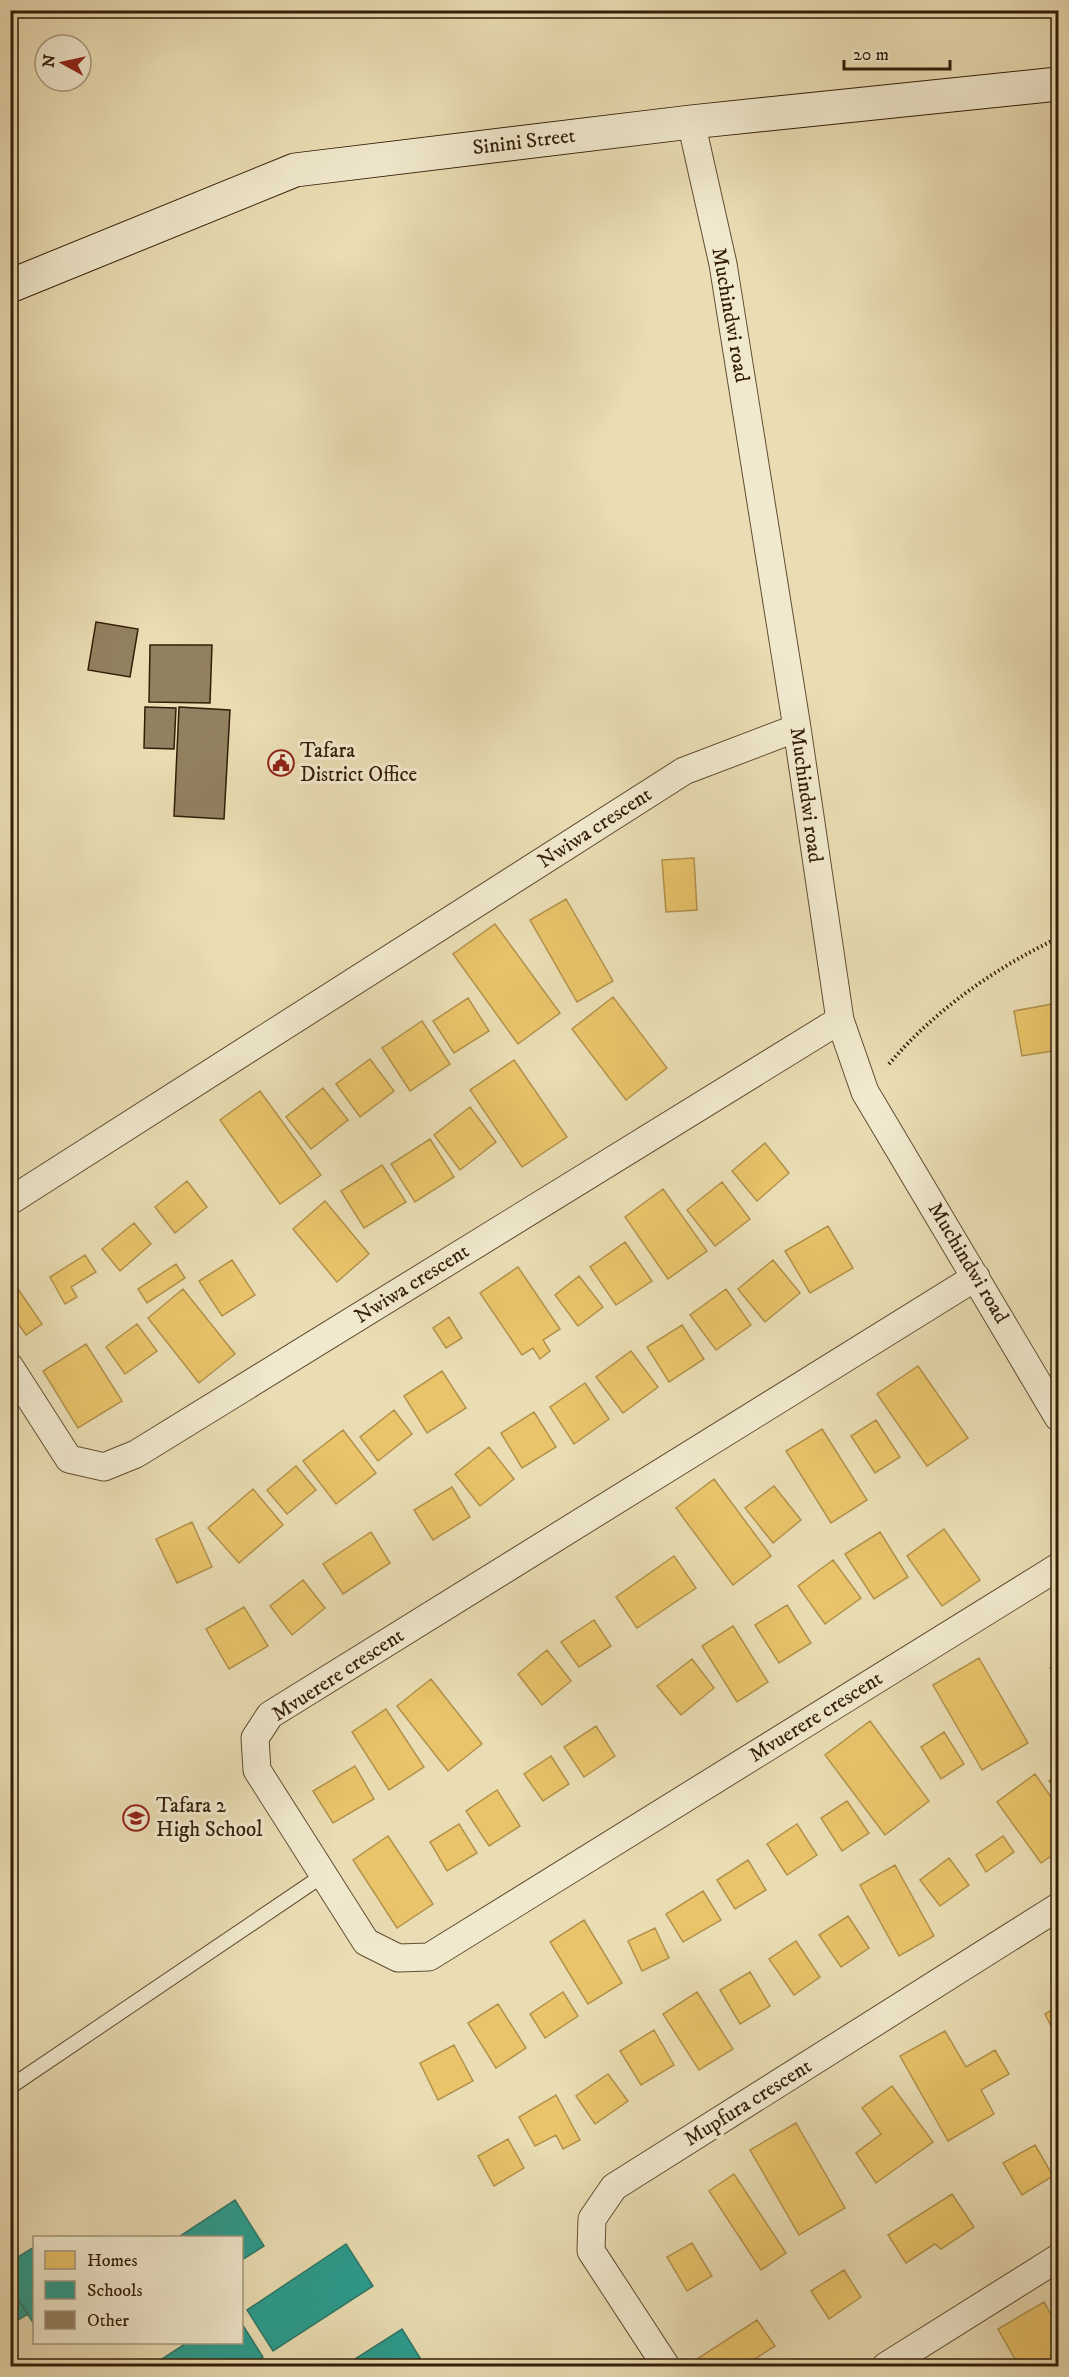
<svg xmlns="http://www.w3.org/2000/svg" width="1069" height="2377" viewBox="0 0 1069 2377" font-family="'IM FELL DW Pica',serif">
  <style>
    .homes { fill: #e9c46a; stroke: #b2924c; stroke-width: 1.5 }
    .schools { fill: #2a9d8f; stroke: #2d7766; stroke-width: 1.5 }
    .building { fill: #928160; stroke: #331d07; stroke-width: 1.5 }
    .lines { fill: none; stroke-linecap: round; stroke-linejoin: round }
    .lane-casing { stroke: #614d32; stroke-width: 16 }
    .street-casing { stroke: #614d32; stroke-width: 29 }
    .secondary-casing { stroke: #331d07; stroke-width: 35 }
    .path { stroke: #331d07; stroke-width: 4; stroke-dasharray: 1.5 3; stroke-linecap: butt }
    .lane { stroke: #f1e9ce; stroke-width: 14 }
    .street { stroke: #f1e9ce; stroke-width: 27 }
    .secondary { stroke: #f1e9ce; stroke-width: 33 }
    .labels { text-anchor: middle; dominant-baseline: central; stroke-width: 6; stroke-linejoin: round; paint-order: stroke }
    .street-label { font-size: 21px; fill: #331d07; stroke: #f1e9ce }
    .poi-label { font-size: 21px; fill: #331d07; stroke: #f1e9ce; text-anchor: start }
  </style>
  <rect width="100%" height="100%" fill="#eaddb3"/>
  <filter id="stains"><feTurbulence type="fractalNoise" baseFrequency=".00333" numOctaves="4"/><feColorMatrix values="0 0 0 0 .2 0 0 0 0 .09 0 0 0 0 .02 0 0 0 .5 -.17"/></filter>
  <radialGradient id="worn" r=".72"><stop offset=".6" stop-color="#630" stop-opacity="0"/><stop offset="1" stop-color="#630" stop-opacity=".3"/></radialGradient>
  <path class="homes" d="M 694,858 L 697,910 L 666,912 L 662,860 Z
    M 566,899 L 613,981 L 577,1002 L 530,920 Z
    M 495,924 L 560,1013 L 518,1044 L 453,954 Z
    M 613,997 L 667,1068 L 626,1100 L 572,1029 Z
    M 468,998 L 489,1031 L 454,1053 L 433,1021 Z
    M 1058,1003 L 1058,1050 L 1022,1056 L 1014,1011 Z
    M 422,1021 L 450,1064 L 410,1091 L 382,1048 Z
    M 370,1059 L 394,1091 L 360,1117 L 336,1084 Z
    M 514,1060 L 567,1137 L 522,1167 L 470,1090 Z
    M 323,1088 L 348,1120 L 311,1149 L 286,1117 Z
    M 260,1091 L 321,1175 L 280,1204 L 220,1120 Z
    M 470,1107 L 496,1142 L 460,1170 L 434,1135 Z
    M 430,1139 L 454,1177 L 415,1202 L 391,1164 Z
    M 765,1143 L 789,1173 L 757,1201 L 732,1171 Z
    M 382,1165 L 406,1202 L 364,1228 L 341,1191 Z
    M 187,1181 L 207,1207 L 175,1233 L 155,1207 Z
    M 722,1182 L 750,1219 L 715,1246 L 687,1210 Z
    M 663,1189 L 707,1251 L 668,1279 L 625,1217 Z
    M 325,1201 L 369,1254 L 337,1282 L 293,1229 Z
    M 134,1223 L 151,1244 L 120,1271 L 102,1249 Z
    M 828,1226 L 853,1268 L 810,1293 L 785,1251 Z
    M 625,1242 L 652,1281 L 616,1305 L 590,1267 Z
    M 85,1255 L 96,1272 L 71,1287 L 77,1297 L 65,1304 L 50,1277 Z
    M 232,1260 L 255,1295 L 222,1316 L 199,1281 Z
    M 773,1260 L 800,1293 L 765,1322 L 738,1289 Z
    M 176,1264 L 185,1278 L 147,1303 L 138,1289 Z
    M 518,1267 L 560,1329 L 543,1340 L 550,1351 L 540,1359 L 533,1348 L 522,1355 L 480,1293 Z
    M 579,1276 L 603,1307 L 578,1326 L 555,1295 Z
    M 14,1283 L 42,1324 L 26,1335 L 10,1312 L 10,1285 Z
    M 183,1289 L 235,1354 L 199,1383 L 148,1318 Z
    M 726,1289 L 751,1325 L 716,1350 L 690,1315 Z
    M 449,1317 L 462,1338 L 446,1348 L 433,1328 Z
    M 137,1324 L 157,1351 L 125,1374 L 106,1347 Z
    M 682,1325 L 704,1359 L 669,1382 L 647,1347 Z
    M 86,1344 L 122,1401 L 78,1428 L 43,1371 Z
    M 631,1351 L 658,1387 L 623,1413 L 596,1377 Z
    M 918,1366 L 968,1438 L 927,1466 L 877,1394 Z
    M 442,1371 L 466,1408 L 427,1433 L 404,1396 Z
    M 585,1383 L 609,1419 L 574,1444 L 550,1407 Z
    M 394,1410 L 412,1434 L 378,1461 L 360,1437 Z
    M 534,1412 L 556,1447 L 522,1468 L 501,1433 Z
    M 876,1420 L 900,1457 L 875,1473 L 851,1436 Z
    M 822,1429 L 867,1500 L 831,1523 L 786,1451 Z
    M 343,1430 L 376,1473 L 336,1504 L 303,1461 Z
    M 489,1447 L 514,1479 L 480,1506 L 455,1474 Z
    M 296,1466 L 316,1490 L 287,1514 L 267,1490 Z
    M 714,1479 L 771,1556 L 733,1585 L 676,1508 Z
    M 774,1486 L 801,1520 L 773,1543 L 745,1508 Z
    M 452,1487 L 470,1517 L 433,1540 L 414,1510 Z
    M 253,1489 L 283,1525 L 239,1563 L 208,1528 Z
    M 192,1522 L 212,1567 L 177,1583 L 156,1539 Z
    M 944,1529 L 980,1580 L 942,1606 L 907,1556 Z
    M 371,1532 L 390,1563 L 343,1594 L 323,1564 Z
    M 880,1532 L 908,1577 L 874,1599 L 845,1554 Z
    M 674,1556 L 696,1588 L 637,1628 L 616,1597 Z
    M 833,1560 L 861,1598 L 825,1624 L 798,1586 Z
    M 303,1580 L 325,1608 L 292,1635 L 270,1606 Z
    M 787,1605 L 811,1643 L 779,1663 L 755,1625 Z
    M 244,1607 L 268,1646 L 229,1669 L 206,1629 Z
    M 594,1620 L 611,1646 L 579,1667 L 561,1642 Z
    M 733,1626 L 768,1682 L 737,1702 L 702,1646 Z
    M 547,1650 L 571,1681 L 542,1705 L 518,1674 Z
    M 979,1658 L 1028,1743 L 982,1770 L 933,1685 Z
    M 692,1659 L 714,1688 L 681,1715 L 657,1686 Z
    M 1058,1662 L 1058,1679 L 1050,1668 Z
    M 431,1679 L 482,1744 L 448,1771 L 397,1706 Z
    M 386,1709 L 424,1767 L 389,1790 L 352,1732 Z
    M 870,1721 L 929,1801 L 885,1835 L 825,1755 Z
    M 596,1726 L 615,1756 L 584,1777 L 564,1747 Z
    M 944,1732 L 964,1764 L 941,1779 L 921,1747 Z
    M 551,1756 L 569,1784 L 543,1801 L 524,1774 Z
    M 355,1766 L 374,1799 L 333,1823 L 313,1791 Z
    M 1058,1773 L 1058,1792 L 1049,1781 Z
    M 1035,1774 L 1058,1807 L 1058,1851 L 1041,1863 L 997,1802 Z
    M 497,1790 L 520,1826 L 489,1846 L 466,1811 Z
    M 847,1801 L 869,1833 L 842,1851 L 821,1818 Z
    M 459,1824 L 477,1853 L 447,1871 L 430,1842 Z
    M 797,1824 L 817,1855 L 787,1875 L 767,1844 Z
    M 388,1836 L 433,1904 L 397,1928 L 353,1860 Z
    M 1003,1836 L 1014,1852 L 986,1872 L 976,1855 Z
    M 949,1858 L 969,1885 L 940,1906 L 920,1880 Z
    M 748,1860 L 766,1890 L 735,1909 L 717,1880 Z
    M 895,1865 L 934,1936 L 899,1956 L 860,1885 Z
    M 703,1891 L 721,1920 L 683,1942 L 666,1914 Z
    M 848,1916 L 869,1948 L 841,1967 L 819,1935 Z
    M 584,1920 L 622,1983 L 588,2004 L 550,1942 Z
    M 655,1928 L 669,1958 L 642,1971 L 628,1941 Z
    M 796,1941 L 820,1977 L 794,1995 L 769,1959 Z
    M 750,1972 L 770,2006 L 740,2024 L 720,1990 Z
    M 563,1992 L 578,2016 L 545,2038 L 530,2014 Z
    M 697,1992 L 733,2049 L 699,2070 L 663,2014 Z
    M 498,2004 L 526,2048 L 496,2068 L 468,2023 Z
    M 1058,2006 L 1058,2040 L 1045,2014 Z
    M 654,2030 L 674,2065 L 641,2085 L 620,2051 Z
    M 945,2031 L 966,2067 L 995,2050 L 1009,2074 L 981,2090 L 994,2114 L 948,2141 L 900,2056 Z
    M 454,2045 L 473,2081 L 438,2100 L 420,2063 Z
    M 608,2074 L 628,2101 L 595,2124 L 576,2096 Z
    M 892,2086 L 933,2142 L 876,2183 L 856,2153 L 881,2134 L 862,2108 Z
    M 556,2095 L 580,2140 L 563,2149 L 556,2135 L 535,2146 L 519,2117 Z
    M 796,2123 L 845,2208 L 799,2235 L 750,2150 Z
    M 508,2139 L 524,2168 L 494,2186 L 478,2156 Z
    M 1035,2145 L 1053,2176 L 1022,2195 L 1003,2163 Z
    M 734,2174 L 786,2253 L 761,2270 L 709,2191 Z
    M 952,2194 L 974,2227 L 941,2249 L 935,2244 L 906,2263 L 888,2235 Z
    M 692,2243 L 712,2276 L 687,2291 L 667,2257 Z
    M 844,2270 L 861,2297 L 829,2319 L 811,2291 Z
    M 1044,2302 L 1058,2327 L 1058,2366 L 1019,2366 L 998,2329 Z
    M 757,2320 L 775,2346 L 744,2366 L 698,2366 L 694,2361 Z"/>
  <path class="schools" d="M 235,2200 L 264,2246 L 242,2260 L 242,2238 L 177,2238 Z
    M 346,2244 L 373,2286 L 273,2351 L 247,2310 Z
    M 34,2247 L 34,2320 L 32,2321 L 10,2287 L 10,2262 Z
    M 10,2287 L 28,2314 L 10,2325 Z
    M 242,2324 L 263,2357 L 248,2366 L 151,2366 L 188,2342 L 242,2342 Z
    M 402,2329 L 425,2366 L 344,2366 Z"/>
  <path class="building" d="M 96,622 L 138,629 L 130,677 L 88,670 Z
    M 150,645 L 212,645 L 210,703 L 149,702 Z
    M 145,707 L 176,708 L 174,749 L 144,748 Z
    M 179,707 L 230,710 L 224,819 L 174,816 Z"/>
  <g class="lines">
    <g class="lane-casing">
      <path id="lane" d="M 10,2087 L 322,1876"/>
    </g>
    <g class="street-casing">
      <path id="street" d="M 691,122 L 723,264 L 797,728 L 840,1020 L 865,1092 L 1058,1417
        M 10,1201 L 684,771 L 797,728
        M 976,1277 L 270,1715 L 255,1738 L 257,1770 L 366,1942 L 398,1958 L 429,1957 L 1058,1567
        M 10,1367 L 69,1459 L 104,1467 L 136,1454 L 840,1020
        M 666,2366 L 591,2251 L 592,2219 L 614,2187 L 1058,1907
        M 886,2366 L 1058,2258"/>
    </g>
    <g class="secondary-casing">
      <path id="secondary" d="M 10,286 L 295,170 L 691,122 L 1058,84"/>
    </g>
    <path class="path" d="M 889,1064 C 935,1010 995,968 1058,938"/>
    <use href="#lane" class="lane"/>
    <use href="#street" class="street"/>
    <use href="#secondary" class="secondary"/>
  </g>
  <defs>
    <g id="civic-ring" transform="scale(1.35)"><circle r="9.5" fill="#f1e9ce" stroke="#8f2418" stroke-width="1.5"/><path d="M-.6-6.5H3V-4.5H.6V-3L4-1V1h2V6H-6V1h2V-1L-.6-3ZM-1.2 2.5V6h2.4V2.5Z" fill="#8f2418"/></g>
    <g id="school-ring" transform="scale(1.35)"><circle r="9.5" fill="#f1e9ce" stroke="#8f2418" stroke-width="1.5"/><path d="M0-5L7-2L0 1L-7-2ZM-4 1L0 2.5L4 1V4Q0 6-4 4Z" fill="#8f2418"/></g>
  </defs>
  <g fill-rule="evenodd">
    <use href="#civic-ring" x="281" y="763"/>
    <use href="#school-ring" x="136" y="1818"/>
  </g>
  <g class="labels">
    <g class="street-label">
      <text transform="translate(524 142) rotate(-7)">Sinini Street</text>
      <text transform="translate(730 315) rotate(80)">Muchindwi road</text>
      <text transform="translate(806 795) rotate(82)">Muchindwi road</text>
      <text transform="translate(595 828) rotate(-33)">Nwiwa crescent</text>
      <text transform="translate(968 1263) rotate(59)">Muchindwi road</text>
      <text transform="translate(412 1284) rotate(-32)">Nwiwa crescent</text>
      <text transform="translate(338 1675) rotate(-33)">Mvuerere crescent</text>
      <text transform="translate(816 1717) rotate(-32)">Mvuerere crescent</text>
      <text transform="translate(748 2103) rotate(-32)">Mupfura crescent</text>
    </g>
    <g class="poi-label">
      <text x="300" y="751">Tafara<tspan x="300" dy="24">District Office</tspan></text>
      <text x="156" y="1806">Tafara 2<tspan x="156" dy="24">High School</tspan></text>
    </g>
  </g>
  <rect width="1069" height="2377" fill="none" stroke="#eaddb3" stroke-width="36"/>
  <rect x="12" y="12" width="1045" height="2353" fill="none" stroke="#331d07" stroke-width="3"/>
  <rect x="18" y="18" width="1033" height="2341" fill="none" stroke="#331d07" stroke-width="1.5"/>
  <rect x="33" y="2236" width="210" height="108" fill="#f1e9ce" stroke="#a5977e" stroke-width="1.5"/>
  <rect x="45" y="2251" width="30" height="18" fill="#e9c46a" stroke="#a5977e" stroke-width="1.5"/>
  <text x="87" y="2266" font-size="18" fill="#331d07">Homes</text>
  <rect x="45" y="2281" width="30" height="18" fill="#2a9d8f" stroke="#a5977e" stroke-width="1.5"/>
  <text x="87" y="2296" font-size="18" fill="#331d07">Schools</text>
  <rect x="45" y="2311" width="30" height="18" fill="#928160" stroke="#a5977e" stroke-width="1.5"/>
  <text x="87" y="2326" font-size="18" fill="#331d07">Other</text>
  <g transform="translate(63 63) rotate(278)"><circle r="28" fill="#f1e9ce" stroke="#a5977e" stroke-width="1.5"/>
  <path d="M0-4.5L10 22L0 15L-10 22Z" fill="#8f2418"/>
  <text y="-9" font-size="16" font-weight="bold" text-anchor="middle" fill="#331d07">N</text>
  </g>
  <path d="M844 60v9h106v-9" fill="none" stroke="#331d07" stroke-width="3"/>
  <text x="853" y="60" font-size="18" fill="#331d07" stroke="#f1e9ce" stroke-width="4.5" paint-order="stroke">20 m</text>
  <rect width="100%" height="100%" filter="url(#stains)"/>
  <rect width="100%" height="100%" fill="url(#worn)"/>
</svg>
